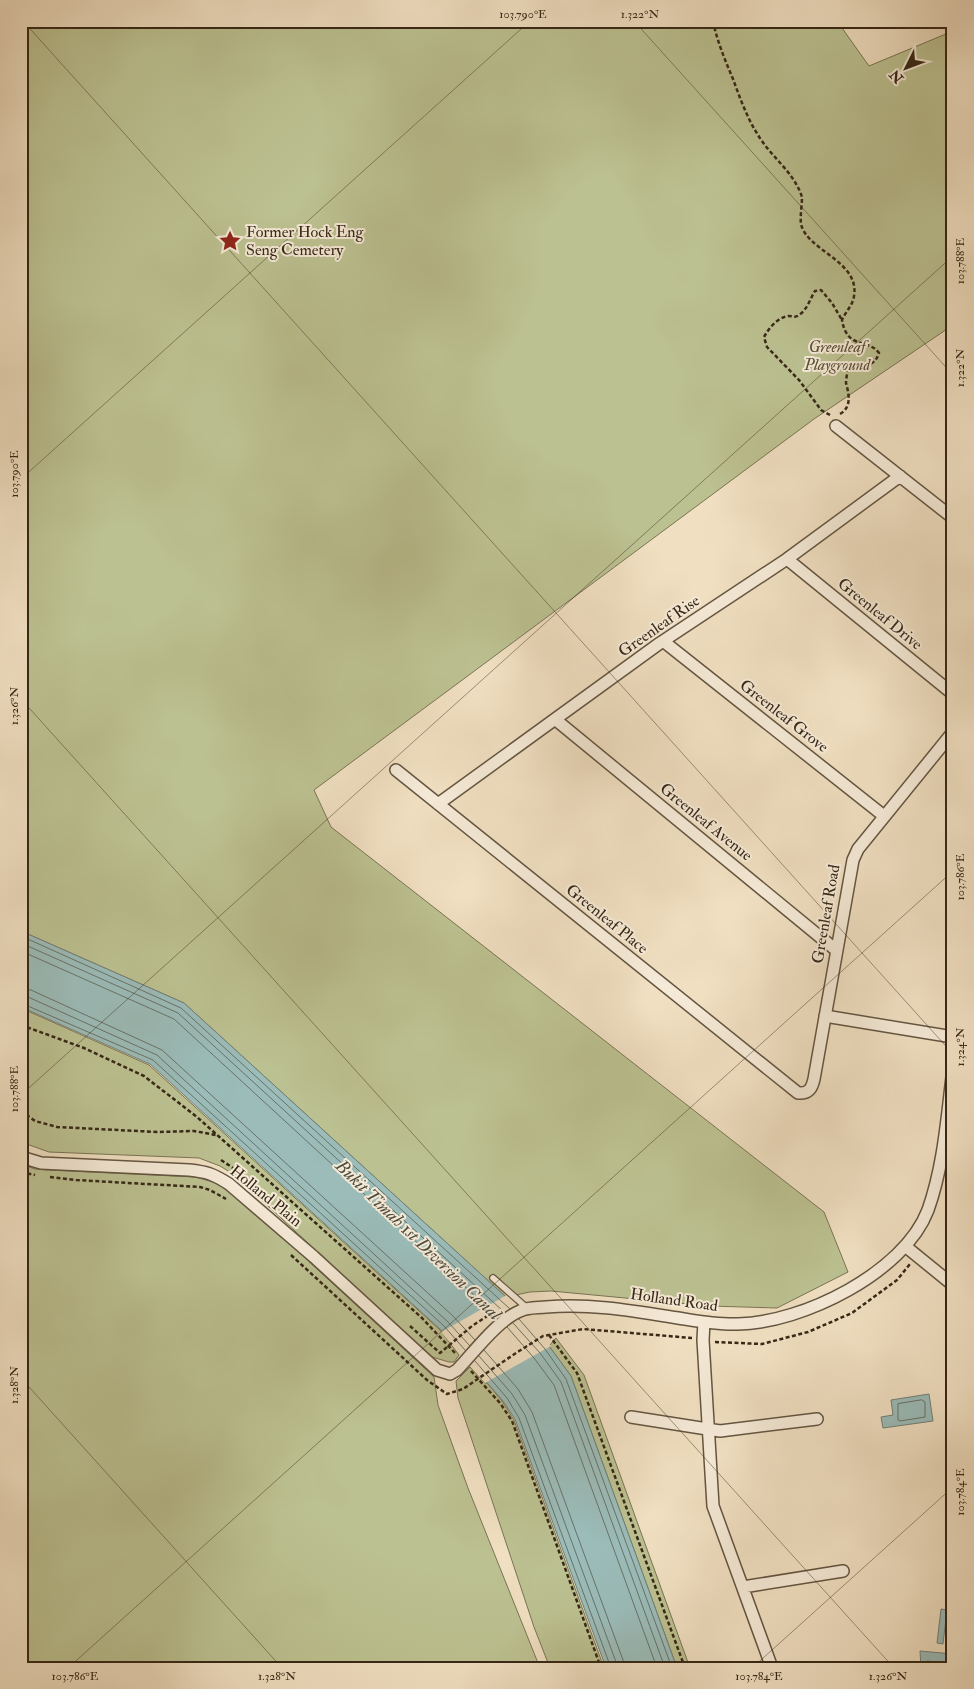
<svg xmlns="http://www.w3.org/2000/svg" width="974" height="1689" viewBox="0 0 974 1689" font-family="'IM FELL Double Pica',serif">
  <style>
    .green { fill: #bcc191; stroke: #797454 }
    .water { fill: #9bbcb9; stroke: #738078 }
    .pier { fill: #f0dfc1 }
    .lines { fill: none; stroke-linecap: round; stroke-linejoin: round }
    .shore { stroke: #687268; stroke-width: 1 }
    .service-casing { stroke: #645541; stroke-width: 8 }
    .minor-casing { stroke: #645541; stroke-width: 14 }
    .path { stroke: #362716; stroke-width: 2.5; stroke-dasharray: 4 2.5; stroke-linecap: butt }
    .service { stroke: #f5ead7; stroke-width: 5.5 }
    .minor { stroke: #f5ead7; stroke-width: 11 }
    .ticks { fill: none; stroke: #362716; stroke-width: 1; stroke-opacity: 0.45 }
    .labels { text-anchor: middle; dominant-baseline: central; stroke-width: 4; stroke-linejoin: round; paint-order: stroke }
    .poi-label { font-size: 16px; fill: #362716; stroke: #f5ead7; text-anchor: start }
    .park-label { font-size: 16px; font-style: italic; fill: #584e35; stroke: #f5ead7 }
    .street-label { font-size: 16px; fill: #362716; stroke: #f5ead7 }
    .water-label { font-size: 18px; font-style: italic; fill: #4f4c3f; stroke: #f5ead7 }
    .neatline { fill: none; stroke: #362716; stroke-width: 2 }
    .ticks-label { font-size: 12px; text-anchor: middle; fill: #362716 }
  </style>
  <rect width="100%" height="100%" fill="#f0dfc1"/>
  <filter id="stains"><feTurbulence type="fractalNoise" baseFrequency=".004" numOctaves="4"/><feColorMatrix values="0 0 0 0 .2 0 0 0 0 .09 0 0 0 0 .02 0 0 0 .5 -.17"/></filter>
  <radialGradient id="worn" r=".72"><stop offset=".6" stop-color="#630" stop-opacity="0"/><stop offset="1" stop-color="#630" stop-opacity=".3"/></radialGradient>
  <path class="green" d="M 21,21 L 837,21 L 869,66 L 953,31 L 953,325 L 814,419 L 314,790 L 331,827 L 824,1212 L 848,1272 L 777,1308 L 710,1306 L 551,1291 L 530,1292 L 506,1297 L 184,1003 L 21,931 Z
    M 21,1008 L 149,1065 L 440,1330 L 459,1355 L 454,1362 L 449,1362 L 432,1357 L 233,1174 L 220,1166 L 199,1158 L 49,1152 L 21,1142 Z
    M 21,1164 L 35,1169 L 47,1170 L 195,1177 L 220,1184 L 226,1185 L 434,1377 L 438,1405 L 468,1488 L 540,1668 L 21,1668 Z
    M 556,1338 L 584,1375 L 690,1668 L 677,1668 L 571,1376 L 549,1346 Z
    M 470,1367 L 485,1383 L 487,1383 L 502,1401 L 514,1420 L 604,1668 L 550,1668 L 534,1627 L 458,1398 L 456,1381 Z"/>
  <path class="water" d="M 21,931 L 184,1003 L 506,1297 L 549,1346 L 571,1376 L 677,1668 L 606,1668 L 515,1419 L 503,1401 L 441,1330 L 150,1064 L 21,1007 Z
    M 929,1394 L 933,1421 L 883,1428 L 881,1417 L 893,1415 L 891,1400 Z
    M 941,1609 L 947,1610 L 943,1644 L 937,1643 Z
    M 920,1651 L 953,1654 L 953,1664 L 927,1661 L 926,1668 L 921,1668 Z"/>
  <path class="pier" d="M 507,1295 L 551,1346 L 485,1383 L 441,1332 Z"/>
  <g class="lines">
    <path class="shore" d="M 21,936 L 181,1008 L 510,1309
      M 21,943 L 178,1013 L 504,1312
      M 21,951 L 174,1019 L 498,1317
      M 21,989 L 31,990 L 162,1050 L 453,1316 L 475,1340
      M 21,996 L 28,997 L 157,1055 L 448,1322 L 470,1346
      M 21,1003 L 153,1060 L 444,1326 L 465,1350
      M 519,1319 L 545,1349 L 566,1379 L 672,1668
      M 513,1323 L 540,1353 L 561,1382 L 665,1668
      M 507,1327 L 534,1358 L 554,1385 L 657,1668
      M 484,1350 L 518,1389 L 532,1412 L 623,1660 L 625,1668
      M 479,1356 L 512,1394 L 525,1415 L 616,1662 L 617,1668
      M 475,1361 L 507,1398 L 519,1418 L 611,1668
      M 922,1400 L 925,1402 L 925,1417 L 900,1421 L 898,1420 L 898,1404 Z"/>
    <g class="service-casing">
      <path id="service" d="M 493,1278 L 527,1308"/>
    </g>
    <g class="minor-casing">
      <path id="minor" d="M 836,426 L 953,518
        M 787,559 L 953,694
        M 663,641 L 884,816
        M 556,720 L 836,950
        M 396,770 L 798,1093 C 809,1094 812,1088 814,1079 L 853,860 L 858,849 L 953,732
        M 438,804 L 660,643 L 787,559 L 900,476
        M 825,1016 L 953,1037
        M 21,1157 L 41,1163 L 189,1170 C 208,1172 213,1174 229,1184 L 314,1257 L 437,1370 L 450,1374 L 457,1370 C 474,1352 498,1320 520,1311 C 528,1307 537,1308 546,1307 C 590,1303 634,1311 678,1318 C 697,1321 718,1325 738,1324 C 802,1323 904,1273 928,1210 C 944,1165 947,1116 953,1069
        M 905,1246 L 953,1285
        M 704,1322 L 703,1340 L 713,1506 L 772,1668
        M 631,1417 L 720,1431 L 817,1419
        M 743,1587 L 843,1571"/>
    </g>
    <path class="path" d="M 713,21 C 717,41 725,60 733,79 C 740,98 747,118 758,135 C 771,157 794,172 802,197 C 802,205 800,216 801,224 C 807,251 860,261 854,296 C 853,305 846,311 842,320 C 847,350 868,338 879,353 C 873,371 860,362 848,370 C 847,374 846,379 846,383 C 849,394 852,407 840,414
      M 830,415 L 821,410 L 799,380 L 767,347 L 764,337 C 769,328 777,318 788,316 C 793,316 795,318 799,315 C 807,310 810,299 815,291 L 821,290 L 832,303 L 842,320
      M 21,1025 L 84,1048 L 144,1076 L 197,1117 L 422,1318 L 456,1354
      M 21,1111 L 35,1121 L 57,1127 L 157,1132 L 194,1131 L 216,1135
      M 221,1160 L 233,1168 L 266,1197
      M 21,1172 L 35,1175
      M 50,1177 L 76,1180 L 200,1187 L 210,1190 L 226,1199
      M 291,1255 L 427,1380 L 447,1394 L 463,1389 L 516,1353 L 543,1336 L 549,1335 L 583,1329 L 692,1338
      M 410,1326 L 440,1353 L 472,1326 L 495,1311
      M 549,1335 L 577,1373 L 685,1668
      M 715,1342 L 762,1344 L 808,1332 L 852,1313 L 897,1280 L 910,1264
      M 471,1371 L 500,1403 L 512,1421 L 601,1668"/>
    <use href="#service" class="service"/>
    <use href="#minor" class="minor"/>
  </g>
  <path class="ticks" d="M 23,21 L 953,1054M 634,21 L 953,375M 21,479 L 530,21M 21,699 L 894,1668M 21,1095 L 953,256M 21,1378 L 282,1668M 68,1668 L 953,871M 752,1668 L 953,1487"/>
  <defs>
    <g id="sight-bare" transform="scale(1.725)"><path d="M0-6L1.8-2.2L6-1.7L2.9 1.2L3.7 5.4L0 3.3L-3.7 5.4L-2.9 1.2L-6-1.7L-1.8-2.2Z" fill="#8f2418" stroke="#f5ead7" stroke-width="2.5" paint-order="stroke"/></g>
  </defs>
  <g fill-rule="evenodd">
    <use href="#sight-bare" x="230" y="241"/>
  </g>
  <g class="labels">
    <g class="poi-label">
      <text x="246" y="232">Former Hock Eng<tspan x="246" dy="18">Seng Cemetery</tspan></text>
    </g>
    <g class="park-label">
      <text x="837" y="347">Greenleaf<tspan x="837" dy="18">Playground</tspan></text>
    </g>
    <g class="street-label">
      <text transform="translate(880 614) rotate(39)">Greenleaf Drive</text>
      <text transform="translate(659 626) rotate(-35)">Greenleaf Rise</text>
      <text transform="translate(784 716) rotate(38)">Greenleaf Grove</text>
      <text transform="translate(706 822) rotate(39)">Greenleaf Avenue</text>
      <text transform="translate(826 914) rotate(-80)">Greenleaf Road</text>
      <text transform="translate(607 919) rotate(39)">Greenleaf Place</text>
      <text transform="translate(266 1196) rotate(39)">Holland Plain</text>
      <text transform="translate(674 1300) rotate(8)">Holland Road</text>
    </g>
    <g class="water-label">
      <text transform="translate(418 1240) rotate(44)">Bukit Timah 1st Diversion Canal</text>
    </g>
  </g>
  <rect width="974" height="1689" fill="none" stroke="#f0dfc1" stroke-width="55"/>
  <g transform="translate(906 68) rotate(228)" stroke="#f5ead7" stroke-width="4" paint-order="stroke">
  <path d="M0-4L9 19L0 12L-9 19Z" fill="#362716"/>
  <text y="-8" font-size="14" font-weight="bold" text-anchor="middle" fill="#362716">N</text>
  </g>
  <rect x="28" y="28" width="918" height="1634" class="neatline"/>
  <g class="ticks-label">
    <text x="523" y="18">103.790°E</text>
    <text x="640" y="18">1.322°N</text>
    <text transform="translate(960 261) rotate(-90)" y="4">103.788°E</text>
    <text transform="translate(960 368) rotate(-90)" y="4">1.322°N</text>
    <text transform="translate(14 474) rotate(-90)" y="4">103.790°E</text>
    <text transform="translate(14 706) rotate(-90)" y="4">1.326°N</text>
    <text transform="translate(960 877) rotate(-90)" y="4">103.786°E</text>
    <text transform="translate(960 1047) rotate(-90)" y="4">1.324°N</text>
    <text transform="translate(14 1089) rotate(-90)" y="4">103.788°E</text>
    <text transform="translate(14 1385) rotate(-90)" y="4">1.328°N</text>
    <text transform="translate(960 1492) rotate(-90)" y="4">103.784°E</text>
    <text x="75" y="1680">103.786°E</text>
    <text x="277" y="1680">1.328°N</text>
    <text x="759" y="1680">103.784°E</text>
    <text x="888" y="1680">1.326°N</text>
  </g>
  <rect width="100%" height="100%" filter="url(#stains)"/>
  <rect width="100%" height="100%" fill="url(#worn)"/>
</svg>
